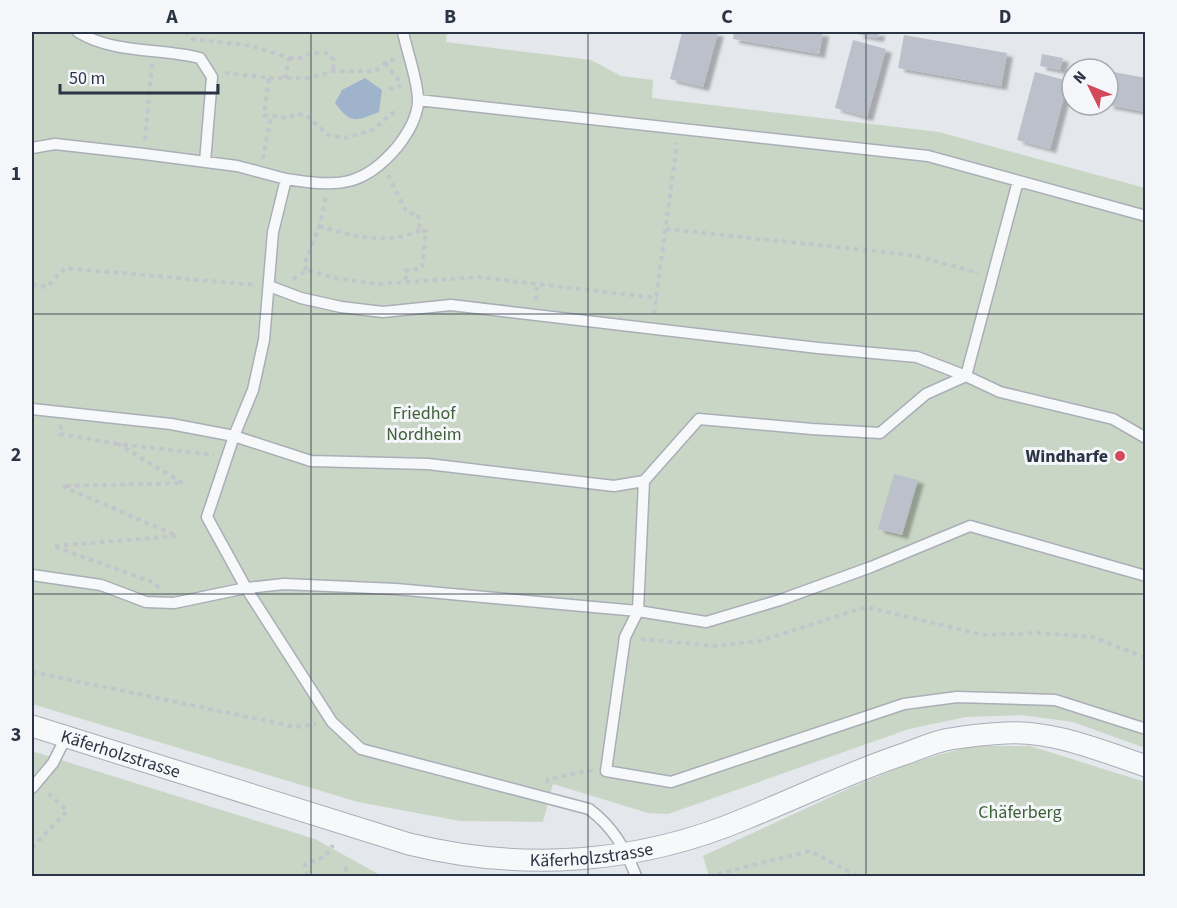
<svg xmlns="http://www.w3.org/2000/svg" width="1177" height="908" viewBox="0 0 1177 908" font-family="'Source Sans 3',sans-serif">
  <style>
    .green { fill: #c9d6c5 }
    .water { fill: #9fb4cc }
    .building { fill: #bbc0ca; filter: url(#shadow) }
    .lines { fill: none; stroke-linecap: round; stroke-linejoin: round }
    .lane-casing { stroke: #a9aeb7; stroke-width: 13 }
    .street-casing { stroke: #a9aeb7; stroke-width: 23 }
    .path { stroke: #c2c5cb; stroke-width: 4; stroke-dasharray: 4.5 4.5; stroke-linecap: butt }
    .lane { stroke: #f7f8fa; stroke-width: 10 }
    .street { stroke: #f7f8fa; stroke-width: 21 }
    .grid { fill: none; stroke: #2b3445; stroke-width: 1.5; stroke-opacity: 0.55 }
    .poi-dot { fill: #d1495b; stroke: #f4f6f9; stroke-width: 2 }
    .labels { text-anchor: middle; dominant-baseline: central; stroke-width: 6; stroke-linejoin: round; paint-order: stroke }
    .park-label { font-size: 18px; fill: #3f6138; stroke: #f4f6f9 }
    .poi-label { font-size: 18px; font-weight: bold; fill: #2b3445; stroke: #f4f6f9; text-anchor: end }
    .street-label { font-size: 18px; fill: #2b3445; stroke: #f4f6f9 }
    .neatline { fill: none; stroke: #2b3445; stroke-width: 2 }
    .grid-label { font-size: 20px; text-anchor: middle; font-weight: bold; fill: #2b3445 }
  </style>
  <defs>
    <filter id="shadow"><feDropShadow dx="6" dy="4" stdDeviation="1.5" flood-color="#0004"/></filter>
  </defs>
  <rect width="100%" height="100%" fill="#e4e7ec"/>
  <path class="green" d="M 32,32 L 447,32 L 446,42 L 591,60 L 621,76 L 653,80 L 652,98 L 939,132 L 1145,188 L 1145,748 L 1073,722 L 1022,715 L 966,717 L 909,729 L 668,814 L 648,813 L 553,784 L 543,822 L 460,821 L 358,802 L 32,704 Z
    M 971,746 L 1030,746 L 1145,782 L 1145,876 L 709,876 L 703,856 L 852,787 L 913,762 Z
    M 32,751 L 315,839 L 382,876 L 32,876 Z"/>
  <path class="water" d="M 365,78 L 382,90 L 379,112 C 356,121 351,125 335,103 L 342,90 Z"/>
  <path class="building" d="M 682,32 L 718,32 L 703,87 L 670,79 Z
    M 734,32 L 823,32 L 819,54 L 733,39 Z
    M 858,32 L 879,32 L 878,38 L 857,34 Z
    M 904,35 L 1007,53 L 1001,86 L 898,68 Z
    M 853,40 L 886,49 L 867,117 L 835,108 Z
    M 1042,54 L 1063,58 L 1060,70 L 1040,66 Z
    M 1108,71 L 1146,78 L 1146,112 L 1108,105 Z
    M 1035,72 L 1068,81 L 1050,149 L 1017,140 Z
    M 894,474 L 918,480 L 902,535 L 878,529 Z"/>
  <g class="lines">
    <g class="lane-casing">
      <path id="lane" d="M 78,32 C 114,54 160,48 200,58 L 212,77 L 205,162
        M 403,32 C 407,52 418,81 418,100 C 418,117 408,133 398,146 C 363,188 337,187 286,179 L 273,232 L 264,340 L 253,390 L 234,436 L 207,517 L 246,588 L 332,722 L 361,749 L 589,809 C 613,827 625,848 636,876
        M 418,100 L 928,156 L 1146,216
        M 32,148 L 55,144 L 144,154 L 237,166 L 286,179
        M 1018,181 L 966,376 L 1000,392 L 1113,419 L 1146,438
        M 32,409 L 171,424 L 234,436 L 311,461 L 428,464 L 614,486 L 644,481 L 699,419 L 812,429 L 880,433 L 926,394 L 966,376 L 917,357 L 818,348 L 451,305 L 383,312 L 341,307 L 301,298 L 269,286
        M 32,575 L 101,585 L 146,602 L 174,603 L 246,588 L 284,584 L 396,589 L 638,611 L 644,481
        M 1146,576 L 970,526 L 871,567 L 780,600 L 706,622 L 638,611 L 625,637 L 606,771 L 671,782 L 904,704 L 957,697 L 1055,700 L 1146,729
        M 32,788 L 53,763 L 66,737"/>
    </g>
    <g class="street-casing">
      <g id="street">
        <path id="s1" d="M 32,726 L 409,844 C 523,872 639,864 747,818 C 801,796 852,771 907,753 C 921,748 936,741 950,739 C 968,736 987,734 1005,733 C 1053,730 1101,751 1146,766"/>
      </g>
    </g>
    <path class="path" d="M 185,32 L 192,39 L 252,46 L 289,58 L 285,78
      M 289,58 L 302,58 L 311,53 L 327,53 L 334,60 L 333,71
      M 385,63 L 399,81
      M 225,73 L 269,78 L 264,115 L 288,118 L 295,114 L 306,115 L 328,135 L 344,138 L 373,130 L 392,113 L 399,114
      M 269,78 L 309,78 L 333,71 L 376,71 L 385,63 L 395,59
      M 389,89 L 401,86
      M 145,140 L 152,64
      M 263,159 L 271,116
      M 388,175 L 407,213 L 418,214 L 420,230 L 426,231 L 422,268 L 405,271 L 406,282
      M 319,226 C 353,236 387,246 420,230
      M 666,229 L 912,255 L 979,273
      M 307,270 L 304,265 L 320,224 L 326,197
      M 293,279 L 307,270 L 339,279 L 378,284 L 478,277 L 657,298
      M 32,285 L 47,287 L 65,268 L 256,285
      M 536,300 L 537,283
      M 654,314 L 677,143
      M 61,425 L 60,434 L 118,444
      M 159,588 L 155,583 L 53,546 L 177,536 L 62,486 L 183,483 L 118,444 L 214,455
      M 641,639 L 714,646 L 760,641 L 866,607 L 984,635 L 1037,633 L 1093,637 L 1146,658
      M 32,672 L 296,727 L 316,724
      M 547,783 L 548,779 L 593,770
      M 32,848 L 67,811 L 49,794
      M 345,867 L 348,876
      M 307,876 L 305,864 L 325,857 L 333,845
      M 709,876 L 810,851 L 857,876"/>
    <use href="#lane" class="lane"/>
    <use href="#street" class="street"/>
  </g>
  <path class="grid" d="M 311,32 L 311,876M 588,32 L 588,876M 866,32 L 866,876M 32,314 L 1146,314M 32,594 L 1146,594"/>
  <circle class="poi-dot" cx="1120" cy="456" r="6"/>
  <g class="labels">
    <g class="park-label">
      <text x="424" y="413">Friedhof<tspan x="424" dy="21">Nordheim</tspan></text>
      <text x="1020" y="812">Chäferberg</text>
    </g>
    <g class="poi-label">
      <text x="1108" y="456">Windharfe</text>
    </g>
    <g class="street-label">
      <text stroke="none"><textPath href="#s1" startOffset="93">Käferholzstrasse</textPath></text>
      <text stroke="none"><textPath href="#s1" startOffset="579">Käferholzstrasse</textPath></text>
    </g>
  </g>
  <rect width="1177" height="908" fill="none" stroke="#f4f6f9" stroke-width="66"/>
  <g transform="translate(1090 87) rotate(313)"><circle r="28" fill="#f4f6f9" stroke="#a4a8b1" stroke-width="1.5"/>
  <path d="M0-4.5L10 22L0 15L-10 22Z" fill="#d1495b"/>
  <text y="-9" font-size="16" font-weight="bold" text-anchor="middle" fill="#2b3445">N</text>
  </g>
  <path d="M60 84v9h158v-9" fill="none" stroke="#2b3445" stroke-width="3"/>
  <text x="69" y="84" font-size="18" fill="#2b3445" stroke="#f4f6f9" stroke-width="4.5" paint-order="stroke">50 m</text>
  <rect x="33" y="33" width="1111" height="842" class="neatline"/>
  <g class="grid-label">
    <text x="172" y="23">A</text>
    <text x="450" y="23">B</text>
    <text x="727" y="23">C</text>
    <text x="1005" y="23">D</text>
    <text x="16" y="180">1</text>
    <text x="16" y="461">2</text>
    <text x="16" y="741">3</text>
  </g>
</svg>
